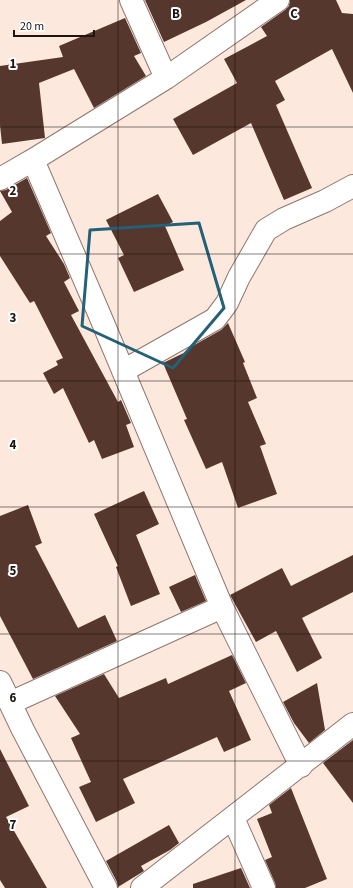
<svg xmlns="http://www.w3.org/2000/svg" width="353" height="888" viewBox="0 0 353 888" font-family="'Source Sans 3',sans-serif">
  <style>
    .building { fill: #55372d }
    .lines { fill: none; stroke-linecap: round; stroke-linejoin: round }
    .minor-casing { stroke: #8f776d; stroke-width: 24 }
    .minor { stroke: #fff; stroke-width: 22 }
    .marked { fill: none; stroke: #226177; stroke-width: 3; stroke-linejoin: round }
    .grid { fill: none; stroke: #1e1511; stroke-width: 1; stroke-opacity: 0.55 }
    .grid-label { font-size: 13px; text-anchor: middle; font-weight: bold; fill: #1e1511; stroke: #fff; stroke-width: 4; stroke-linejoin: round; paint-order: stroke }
  </style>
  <rect width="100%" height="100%" fill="#fde8de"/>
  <path class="building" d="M 145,0 L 246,0 L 206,22 L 164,42 Z
    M 290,0 L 336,0 L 342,13 L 353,14 L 353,93 L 332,49 L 275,81 L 285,100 L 276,105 L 312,188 L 284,200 L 251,123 L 193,155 L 173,119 L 237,83 L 224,59 L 267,36 L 261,27 L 285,10 L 289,6 Z
    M 125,18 L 141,53 L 134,56 L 146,76 L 94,108 L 74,69 L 39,83 L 45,138 L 2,144 L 0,125 L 0,66 L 63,57 L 59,46 Z
    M 27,178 L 51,233 L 46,236 L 64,264 L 70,278 L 64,282 L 79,311 L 71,315 L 118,402 L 121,400 L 131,423 L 126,425 L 134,447 L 102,459 L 94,440 L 89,443 L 63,388 L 54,394 L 43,373 L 58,365 L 56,361 L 63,358 L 34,301 L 30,303 L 0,256 L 0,221 L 12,212 L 0,191 L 6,190 Z
    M 158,194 L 173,222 L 165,226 L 184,270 L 134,292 L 118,258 L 124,255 L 106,220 Z
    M 228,323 L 245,362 L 243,363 L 257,398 L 248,402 L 266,444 L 260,446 L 277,494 L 238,508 L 222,462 L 206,469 L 184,420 L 187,419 L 163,363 L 190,350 L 189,348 L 221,330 Z
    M 144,491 L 159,524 L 136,535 L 160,594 L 131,606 L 116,567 L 118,566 L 94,514 Z
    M 28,505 L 42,543 L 35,546 L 78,628 L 105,615 L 117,641 L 33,679 L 0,616 L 0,516 Z
    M 353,555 L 353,592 L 302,618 L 322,658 L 297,672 L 276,631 L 256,642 L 230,595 L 282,568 L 291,586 Z
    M 195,575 L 206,601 L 181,612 L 169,587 Z
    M 232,655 L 246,683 L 229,691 L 251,740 L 224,752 L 217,737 L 123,779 L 135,803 L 96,822 L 79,787 L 91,782 L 71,738 L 80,734 L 55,696 L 104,674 L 119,698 L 166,678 L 168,684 Z
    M 317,683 L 325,730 L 309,743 L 294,723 L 283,702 Z
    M 353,740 L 353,803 L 323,763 Z
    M 0,749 L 29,806 L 6,817 L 47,888 L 5,888 L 0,880 Z
    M 291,788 L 327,879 L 305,888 L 276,888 L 275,883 L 265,860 L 272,857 L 257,819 L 272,813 L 269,805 Z
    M 169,825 L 179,843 L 170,850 L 141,866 L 144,871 L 118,887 L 117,882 L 106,861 Z
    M 241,868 L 250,888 L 193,888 L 193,884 Z"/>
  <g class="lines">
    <g class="minor-casing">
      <path id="minor" d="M 131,0 L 166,78
        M 33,160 L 98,311 L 222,607 L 301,766
        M 0,179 L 33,160 L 166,78 L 278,0
        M 123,371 L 215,319 L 227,303 L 239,277 L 266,230 L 284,219 L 325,201 L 353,186
        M 0,682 L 23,730 L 106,888
        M 10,703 L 222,607
        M 233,818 L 264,888
        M 142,888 L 353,724"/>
    </g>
    <use href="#minor" class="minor"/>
  </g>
  <path class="marked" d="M 199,223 L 224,308 L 173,368 L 82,326 L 90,230 Z"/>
  <path class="grid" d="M 118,0 L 118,888M 235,0 L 235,888M 0,127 L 353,127M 0,254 L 353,254M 0,381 L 353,381M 0,507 L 353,507M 0,634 L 353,634M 0,761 L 353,761"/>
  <g class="grid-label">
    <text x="176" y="18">B</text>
    <text x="294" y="18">C</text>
    <text x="13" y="68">1</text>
    <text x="13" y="195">2</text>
    <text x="13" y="322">3</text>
    <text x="13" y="449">4</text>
    <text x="13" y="575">5</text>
    <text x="13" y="702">6</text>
    <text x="13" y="829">7</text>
  </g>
  <path d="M14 30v6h80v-6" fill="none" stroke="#1e1511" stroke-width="2"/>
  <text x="20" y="30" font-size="12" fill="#1e1511" stroke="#ffffff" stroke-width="3" paint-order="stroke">20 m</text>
</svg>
